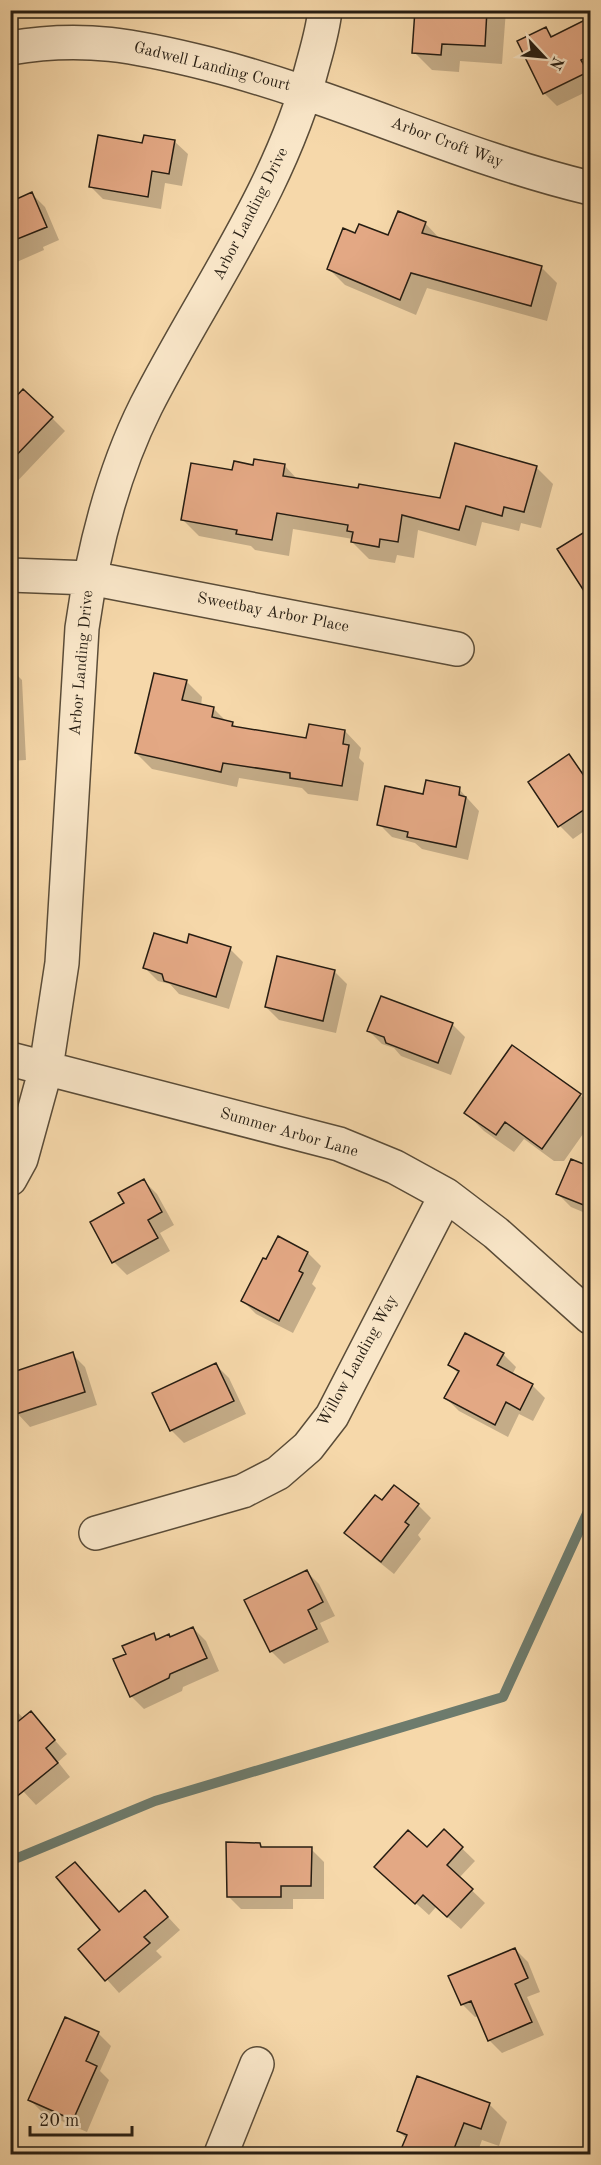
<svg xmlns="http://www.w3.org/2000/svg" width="601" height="2165" viewBox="0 0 601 2165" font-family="'Old Standard TT',serif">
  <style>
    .shadow { fill: #0003 }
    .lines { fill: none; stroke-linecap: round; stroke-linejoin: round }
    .stream { stroke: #6d7b6d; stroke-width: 10 }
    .building { fill: #e3a884; stroke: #261d12; stroke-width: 1.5 }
    .minor-casing { stroke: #5a4c38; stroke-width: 36 }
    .minor { stroke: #f9e6c8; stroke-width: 33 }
    .labels { text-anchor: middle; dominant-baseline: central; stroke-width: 4.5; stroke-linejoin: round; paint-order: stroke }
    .street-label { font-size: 16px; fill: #261d12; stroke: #f9e6c8 }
  </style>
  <rect width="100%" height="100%" fill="#f6d8aa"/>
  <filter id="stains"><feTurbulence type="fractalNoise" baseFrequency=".00333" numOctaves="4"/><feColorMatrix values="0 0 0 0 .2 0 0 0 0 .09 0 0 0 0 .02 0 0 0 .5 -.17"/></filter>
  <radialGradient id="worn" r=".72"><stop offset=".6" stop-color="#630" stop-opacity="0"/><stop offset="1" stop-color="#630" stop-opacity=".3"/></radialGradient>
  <path class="shadow" d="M 416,10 L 506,10 L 502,64 L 460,61 L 459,72 L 432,70 L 414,52 Z
    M 590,19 L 590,90 L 557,106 L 544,93 L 546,29 L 554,37 Z
    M 174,141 L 188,154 L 182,186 L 165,183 L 161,209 L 103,199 L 90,186 L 144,145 Z
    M 32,194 L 45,207 L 59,240 L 43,247 L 44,250 L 10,265 L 10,203 Z
    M 425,223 L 441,240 L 541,267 L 557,283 L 547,321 L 427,288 L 416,315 L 345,285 L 329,269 L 356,235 L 388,237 Z
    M 586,295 L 590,296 L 590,358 L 582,349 Z
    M 10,405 L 52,418 L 65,431 L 10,489 Z
    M 254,466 L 285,466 L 298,480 L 441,500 L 536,467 L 553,484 L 541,528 L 521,523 L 519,531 L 482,522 L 476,546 L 418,530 L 414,558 L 397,555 L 395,563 L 369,559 L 352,542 L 353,539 L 293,529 L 289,556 L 255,550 L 251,546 L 199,536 L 183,520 L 233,472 Z
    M 10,668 L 22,680 L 26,760 L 10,761 Z
    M 186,681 L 202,697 L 201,706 L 213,708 L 227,722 L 232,723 L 237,728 L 308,739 L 345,731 L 361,748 L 359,758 L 364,763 L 358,801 L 308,794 L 302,788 L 239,778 L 237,787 L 152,769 L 136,753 Z
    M 572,760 L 590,782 L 590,827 L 573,839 L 560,826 L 530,782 Z
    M 459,789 L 479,811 L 468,860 L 422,849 L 415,843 L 392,837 L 379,824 L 424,796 Z
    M 188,945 L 230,949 L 243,962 L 229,1009 L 179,994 L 170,984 L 158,981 L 145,968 Z
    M 334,971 L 347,984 L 336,1033 L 279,1020 L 266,1007 Z
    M 452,1024 L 465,1037 L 451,1075 L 401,1056 L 394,1048 L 382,1044 L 369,1031 Z
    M 580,1095 L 590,1105 L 590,1124 L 564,1161 L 554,1161 L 524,1139 L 514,1152 L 484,1131 L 466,1113 Z
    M 590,1169 L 590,1215 L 571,1207 L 558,1194 Z
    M 144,1181 L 157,1194 L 174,1225 L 160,1233 L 170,1251 L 127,1275 L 114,1262 L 126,1204 Z
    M 278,1238 L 308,1253 L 321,1266 L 312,1284 L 316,1288 L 293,1333 L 256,1314 L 243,1301 Z
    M 72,1354 L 85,1367 L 97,1405 L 30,1427 L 17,1413 Z
    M 503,1354 L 516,1367 L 512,1375 L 532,1385 L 545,1398 L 533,1421 L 519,1414 L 508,1437 L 459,1411 L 446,1398 L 459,1374 L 450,1365 Z
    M 216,1365 L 229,1378 L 246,1414 L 184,1443 L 171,1430 Z
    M 382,1502 L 418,1505 L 431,1518 L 418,1535 L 421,1539 L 394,1574 L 359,1546 L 346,1533 Z
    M 306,1571 L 319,1584 L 335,1616 L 320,1623 L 329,1642 L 284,1664 L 271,1651 Z
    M 193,1628 L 206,1641 L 219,1671 L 183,1687 L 182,1691 L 144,1709 L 131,1696 L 128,1654 L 153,1634 L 159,1640 L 169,1636 L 171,1638 Z
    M 10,1704 L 24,1719 L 31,1713 L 67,1754 L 58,1762 L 70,1777 L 36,1805 L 10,1777 Z
    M 444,1831 L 475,1861 L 459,1878 L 485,1903 L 461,1929 L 436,1907 L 429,1915 L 389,1879 L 427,1849 Z
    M 260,1845 L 263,1848 L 311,1849 L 324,1862 L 324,1899 L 293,1899 L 293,1909 L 241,1909 L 228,1896 Z
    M 145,1892 L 180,1930 L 156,1951 L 162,1957 L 119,1993 L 80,1949 Z
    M 515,1949 L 528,1962 L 540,1992 L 527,1997 L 544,2035 L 502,2053 L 489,2040 L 479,2016 L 475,2017 L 462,2004 Z
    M 98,2033 L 111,2046 L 100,2071 L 109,2080 L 87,2132 L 43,2113 L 30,2100 Z
    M 489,2104 L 507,2122 L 499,2146 L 482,2140 L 477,2154 L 401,2154 L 407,2139 L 398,2131 Z"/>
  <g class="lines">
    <path class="stream" d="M 10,1861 L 155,1801 L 503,1697 L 590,1507"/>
  </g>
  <path class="building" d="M 415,10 L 487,10 L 485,46 L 442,44 L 441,55 L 412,53 Z
    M 591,17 L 591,55 L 581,60 L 588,72 L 543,94 L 517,41 L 546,27 L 551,37 Z
    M 98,135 L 142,143 L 144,135 L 175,140 L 169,174 L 152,171 L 148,197 L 89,187 Z
    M 32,192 L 47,227 L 10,242 L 10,202 Z
    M 398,211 L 426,222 L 422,233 L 542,266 L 531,306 L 411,273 L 400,300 L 327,269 L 343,228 L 355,233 L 359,224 L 388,235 Z
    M 23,389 L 53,417 L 10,462 L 10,403 Z
    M 455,443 L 537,466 L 524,512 L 504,507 L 502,516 L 466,506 L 459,530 L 402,515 L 398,542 L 380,539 L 379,547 L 351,542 L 353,532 L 347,531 L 348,525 L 277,513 L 272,540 L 236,534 L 237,530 L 181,520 L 191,463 L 232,470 L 234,461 L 253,465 L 254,459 L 285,464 L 283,476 L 358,488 L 359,484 L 440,498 Z
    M 591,528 L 591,602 L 557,549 Z
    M 154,673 L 187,680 L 182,700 L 214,707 L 212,717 L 233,722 L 232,726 L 306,738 L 309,724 L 345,730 L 343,744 L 349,745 L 342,786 L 290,778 L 290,773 L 223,763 L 221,772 L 135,753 Z
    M 569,754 L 591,786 L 591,805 L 558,827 L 528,782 Z
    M 426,780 L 460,787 L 459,795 L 466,797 L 456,847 L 407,837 L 408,832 L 377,825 L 385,786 L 423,794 Z
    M 154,933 L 187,943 L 189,934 L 231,947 L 216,997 L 164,981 L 162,974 L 143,968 Z
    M 277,956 L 335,970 L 323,1021 L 265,1007 Z
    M 381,996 L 453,1023 L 438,1063 L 386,1043 L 384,1037 L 367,1031 Z
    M 512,1045 L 581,1094 L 542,1149 L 505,1122 L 496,1135 L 464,1113 Z
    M 571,1159 L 591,1167 L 591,1208 L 556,1194 Z
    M 144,1179 L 162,1212 L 148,1220 L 158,1238 L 112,1263 L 90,1222 L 124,1203 L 118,1193 Z
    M 278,1236 L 308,1252 L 299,1271 L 303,1273 L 279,1321 L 241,1301 L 263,1258 L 266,1259 Z
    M 465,1333 L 504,1353 L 497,1365 L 533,1384 L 520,1410 L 506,1402 L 495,1425 L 444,1398 L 459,1371 L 448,1365 Z
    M 73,1352 L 85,1392 L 16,1414 L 10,1397 L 10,1373 Z
    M 216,1363 L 234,1401 L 170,1431 L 152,1393 Z
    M 394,1485 L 419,1504 L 405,1522 L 409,1525 L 381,1562 L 344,1533 L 375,1495 L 382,1500 Z
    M 307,1570 L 323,1602 L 308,1610 L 317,1629 L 270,1652 L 244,1600 Z
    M 193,1627 L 207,1658 L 170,1674 L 169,1678 L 130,1697 L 113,1659 L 126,1654 L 122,1646 L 154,1633 L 156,1640 L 169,1634 L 170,1637 Z
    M 31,1711 L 55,1740 L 46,1748 L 58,1763 L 10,1802 L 10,1728 Z
    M 444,1829 L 463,1847 L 447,1865 L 473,1889 L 447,1917 L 423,1895 L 415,1904 L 374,1867 L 408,1830 L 427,1847 Z
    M 226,1842 L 260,1843 L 261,1847 L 312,1847 L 311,1886 L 281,1886 L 281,1897 L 227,1897 Z
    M 75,1862 L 119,1912 L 145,1890 L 168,1917 L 144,1937 L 150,1943 L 105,1981 L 78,1949 L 100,1930 L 56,1877 Z
    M 515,1948 L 528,1978 L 515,1984 L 532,2022 L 488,2041 L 471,2001 L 461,2005 L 448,1976 Z
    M 65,2017 L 99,2032 L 86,2061 L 97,2066 L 73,2120 L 28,2100 Z
    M 417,2076 L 490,2103 L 481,2129 L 464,2123 L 452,2154 L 399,2154 L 407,2135 L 397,2131 Z"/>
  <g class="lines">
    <g class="minor-casing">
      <path id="minor" d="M 10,48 C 84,35 137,46 209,64 C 339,97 460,157 590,188
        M 10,575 L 90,578 L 457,649
        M 10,1059 L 339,1144 L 395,1167 L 446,1195 L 496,1233 L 590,1317
        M 10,1179 L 21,1159 L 46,1068 L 62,963 L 82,628 C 93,551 111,476 146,406 C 204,292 281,189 313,64 C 318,46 323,29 325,10
        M 96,1533 L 243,1491 L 278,1473 L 308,1447 L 332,1416 L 446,1195
        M 221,2154 L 257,2064"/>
    </g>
    <use href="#minor" class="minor"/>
  </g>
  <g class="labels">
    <g class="street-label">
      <text transform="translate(212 67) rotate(14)">Gadwell Landing Court</text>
      <text transform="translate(447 143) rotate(20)">Arbor Croft Way</text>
      <text transform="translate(251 214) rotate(-63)">Arbor Landing Drive</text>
      <text transform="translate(273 613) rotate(11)">Sweetbay Arbor Place</text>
      <text transform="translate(82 663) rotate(-85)">Arbor Landing Drive</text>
      <text transform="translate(289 1133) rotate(16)">Summer Arbor Lane</text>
      <text transform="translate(358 1361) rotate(-61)">Willow Landing Way</text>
    </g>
  </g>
  <rect width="601" height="2165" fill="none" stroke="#f6d8aa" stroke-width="36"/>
  <rect x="12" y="12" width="577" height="2141" fill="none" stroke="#261d12" stroke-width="3"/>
  <rect x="18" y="18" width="565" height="2129" fill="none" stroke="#261d12" stroke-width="1.5"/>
  <g transform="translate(544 57) rotate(116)" stroke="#f9e6c8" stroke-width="4.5" paint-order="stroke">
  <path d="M0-4.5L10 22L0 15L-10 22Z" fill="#261d12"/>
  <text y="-9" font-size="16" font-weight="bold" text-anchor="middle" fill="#261d12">N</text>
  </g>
  <path d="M30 2126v9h102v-9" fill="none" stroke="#261d12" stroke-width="3"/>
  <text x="39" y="2126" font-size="18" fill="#261d12" stroke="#f9e6c8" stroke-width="4.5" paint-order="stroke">20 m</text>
  <rect width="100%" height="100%" filter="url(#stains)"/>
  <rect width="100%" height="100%" fill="url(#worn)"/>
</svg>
